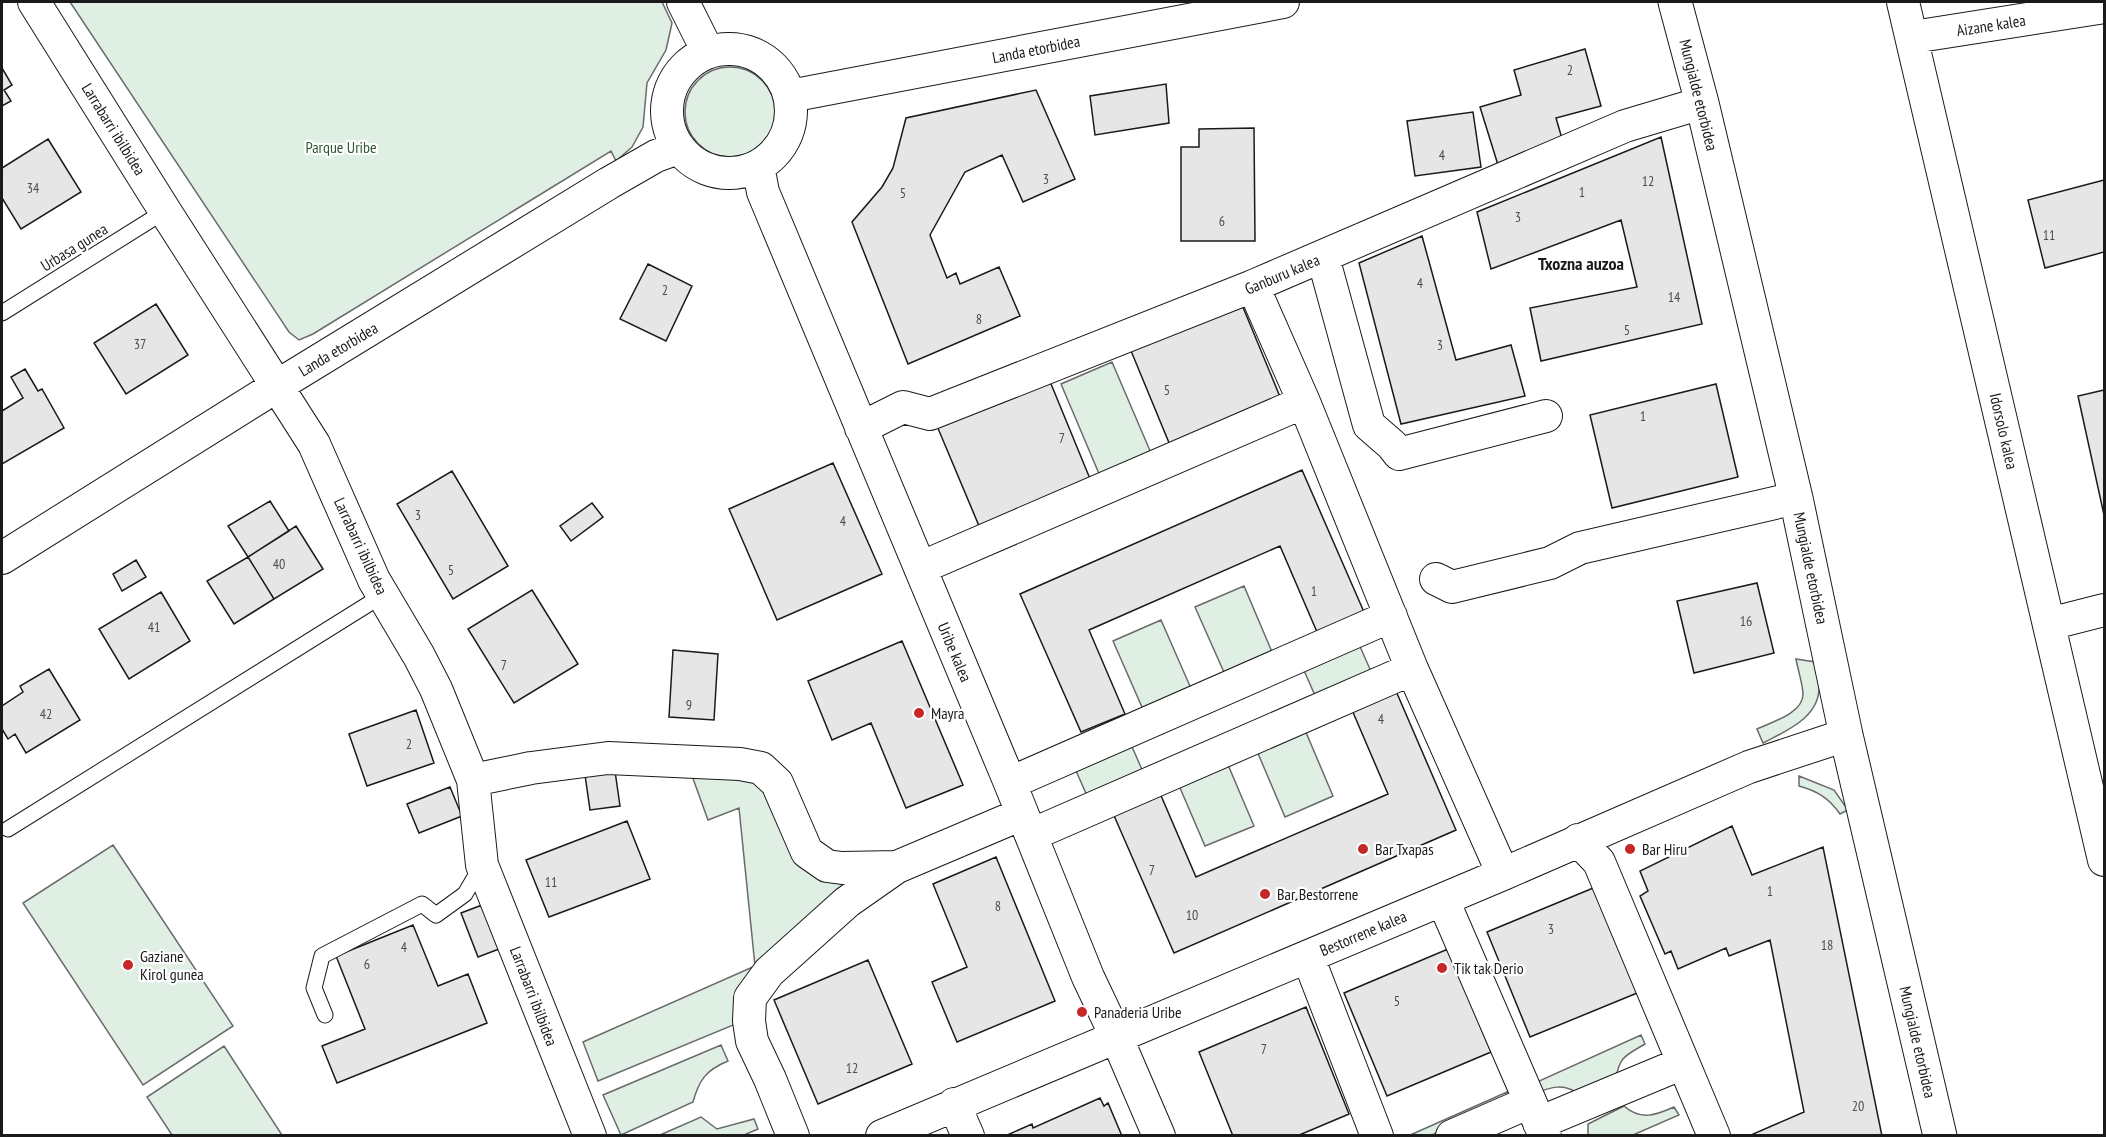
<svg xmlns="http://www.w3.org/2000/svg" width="2106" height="1137" viewBox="0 0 2106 1137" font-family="'PT Sans Narrow',sans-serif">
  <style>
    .green { fill: #e0efe3; stroke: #6a6a6a; stroke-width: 1.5 }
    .building { fill: #e6e6e6; stroke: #1a1a1a; stroke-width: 1.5 }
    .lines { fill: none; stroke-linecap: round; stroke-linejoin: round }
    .lane-casing { stroke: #1a1a1a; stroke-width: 17 }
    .street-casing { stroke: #1a1a1a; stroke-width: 34 }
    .secondary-casing { stroke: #1a1a1a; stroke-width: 35 }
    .lane { stroke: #fff; stroke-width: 15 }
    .street { stroke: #fff; stroke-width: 32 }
    .secondary { stroke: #fff; stroke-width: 33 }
    .poi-dot { fill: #c62828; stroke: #fff; stroke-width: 2 }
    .labels { text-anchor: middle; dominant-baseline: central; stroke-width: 4.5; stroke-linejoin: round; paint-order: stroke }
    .number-label { font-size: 14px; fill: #4d4d4d }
    .street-label { font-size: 16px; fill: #1a1a1a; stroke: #fff }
    .park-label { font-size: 16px; fill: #2b5a34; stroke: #fff }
    .poi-label { font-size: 16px; fill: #1a1a1a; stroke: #fff; text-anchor: start }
    .neighbourhood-label { font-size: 18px; font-weight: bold; fill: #1a1a1a; stroke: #fff }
  </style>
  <rect width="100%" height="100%" fill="#fff"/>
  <path class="green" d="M 70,2 L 662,2 L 672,23 L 666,50 L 647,83 L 643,127 L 632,147 L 616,161 L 611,151 L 313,334 L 299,340 L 289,332 Z
    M685 112a45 45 0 1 1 90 0a45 45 0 1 1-90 0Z
    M 1112,362 L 1151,453 L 1100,476 L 1061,384 Z
    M 1244,586 L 1275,659 L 1227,679 L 1195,607 Z
    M 1161,620 L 1193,693 L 1145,714 L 1113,641 Z
    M 1358,642 L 1373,676 L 1317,700 L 1302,666 Z
    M 1796,659 L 1815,662 C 1816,669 1819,677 1819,685 C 1821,717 1786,731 1763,743 L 1757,729 C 1772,722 1804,713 1803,693 C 1802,682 1798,670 1796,659 Z
    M 1302,723 L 1333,796 L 1285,817 L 1254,744 Z
    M 1129,740 L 1144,774 L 1088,798 L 1073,764 Z
    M 1223,753 L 1254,826 L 1205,846 L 1174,774 Z
    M 691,773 L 752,774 L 848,876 L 852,887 L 743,1021 L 598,1081 L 583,1042 L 755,966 L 739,808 L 708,820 Z
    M 1799,776 L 1834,790 L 1848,810 L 1840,814 C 1829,798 1817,791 1799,786 Z
    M 113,845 L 233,1026 L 143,1085 L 23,903 Z
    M 1641,1035 L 1645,1044 C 1627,1055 1619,1056 1616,1079 L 1581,1096 C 1565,1082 1551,1087 1532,1094 L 1528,1086 Z
    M 721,1045 L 728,1061 C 706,1070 699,1080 693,1102 L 621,1135 L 603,1095 Z
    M 224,1046 L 282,1135 L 172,1135 L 147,1097 Z
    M 1507,1092 L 1511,1101 L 1432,1135 L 1408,1136 Z
    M 1624,1106 C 1641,1121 1656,1115 1674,1107 L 1679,1115 L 1633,1135 L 1588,1135 L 1588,1124 Z
    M 701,1117 L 717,1129 L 754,1119 L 758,1129 L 744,1135 L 660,1135 Z"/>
  <path class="building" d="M 1585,49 L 1601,106 L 1556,118 L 1563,142 L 1498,165 L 1480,107 L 1521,95 L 1514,70 Z
    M 2,68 L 12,85 L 4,90 L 11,101 L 2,106 Z
    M 1166,84 L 1169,123 L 1095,135 L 1090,96 Z
    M 1036,90 L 1075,179 L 1023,202 L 1002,155 L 965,172 L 930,235 L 947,278 L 956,273 L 960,284 L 999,267 L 1020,316 L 908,364 L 852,222 L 882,187 L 893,168 L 906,118 Z
    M 1473,112 L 1481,167 L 1415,176 L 1407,121 Z
    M 1254,128 L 1255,241 L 1181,241 L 1181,147 L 1199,147 L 1199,129 Z
    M 1661,137 L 1702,324 L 1541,361 L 1530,308 L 1637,287 L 1621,220 L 1491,269 L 1477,212 Z
    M 48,139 L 81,192 L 21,229 L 2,198 L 2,168 Z
    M 2104,180 L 2104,252 L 2045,268 L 2028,200 Z
    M 1422,236 L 1456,360 L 1511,345 L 1525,396 L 1401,424 L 1359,263 Z
    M 648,264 L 692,286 L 666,341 L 620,319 Z
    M 1240,300 L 1283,404 L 1172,450 L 1129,346 Z
    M 156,304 L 188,355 L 126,394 L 94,343 Z
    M 25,369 L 38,391 L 42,389 L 64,428 L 2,464 L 2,411 L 23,398 L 11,377 Z
    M 1049,379 L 1093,486 L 982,533 L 937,426 Z
    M 1716,384 L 1738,477 L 1612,508 L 1590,415 Z
    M 2104,390 L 2104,515 L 2078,396 Z
    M 833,463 L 882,574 L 777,620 L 729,509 Z
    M 1302,470 L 1364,612 L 1317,632 L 1280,546 L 1089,630 L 1125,714 L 1081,732 L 1020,594 Z
    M 452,471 L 508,566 L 453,599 L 397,504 Z
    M 270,501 L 289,531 L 248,557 L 228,526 Z
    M 592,503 L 603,517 L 571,541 L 560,526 Z
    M 296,526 L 323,569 L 274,599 L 248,557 Z
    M 248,557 L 274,599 L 234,624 L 207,581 Z
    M 136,560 L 146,577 L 122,591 L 113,574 Z
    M 1757,583 L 1774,653 L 1694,673 L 1677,601 Z
    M 532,590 L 578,664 L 514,703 L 468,629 Z
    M 161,592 L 190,641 L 129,679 L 99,629 Z
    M 902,641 L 963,785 L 906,808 L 871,723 L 832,740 L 808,681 Z
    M 673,650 L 718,654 L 714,720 L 669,717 Z
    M 49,669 L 80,720 L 26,753 L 15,734 L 8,739 L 2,729 L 2,706 L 23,692 L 20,686 Z
    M 1396,691 L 1456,830 L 1174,953 L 1112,811 L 1159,791 L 1196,877 L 1388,794 L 1352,710 Z
    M 416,710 L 434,763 L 367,786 L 349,734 Z
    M 615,771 L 620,806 L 590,810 L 585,775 Z
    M 450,787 L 462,816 L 419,833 L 407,804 Z
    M 627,821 L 650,879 L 549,917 L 526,860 Z
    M 1732,826 L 1752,875 L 1823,847 L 1882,1136 L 1754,1136 L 1753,1134 L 1804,1112 L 1770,940 L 1729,956 L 1726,948 L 1678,969 L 1671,951 L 1665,954 L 1640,896 L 1648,891 L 1640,871 Z
    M 996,857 L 1055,1001 L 957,1042 L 932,982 L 967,967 L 933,884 Z
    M 1598,886 L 1642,991 L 1530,1037 L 1487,932 Z
    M 482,905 L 499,949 L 478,957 L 461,913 Z
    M 413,925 L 438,986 L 468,974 L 487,1023 L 337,1083 L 322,1046 L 365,1029 L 336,956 Z
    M 1448,949 L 1491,1052 L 1387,1096 L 1344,993 Z
    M 868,960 L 912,1064 L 818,1104 L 774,1000 Z
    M 1306,1007 L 1349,1114 L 1297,1136 L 1233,1136 L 1199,1052 Z
    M 1100,1098 L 1104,1106 L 1108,1103 L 1122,1136 L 1005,1136 L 1032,1124 L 1033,1128 Z"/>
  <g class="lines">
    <g class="lane-casing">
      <path id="lane" d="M 2,313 L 165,211
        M 8,829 L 383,595
        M 325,1015 L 314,988 L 322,956 L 422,904 L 436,915 L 465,894 L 482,865"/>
    </g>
    <g class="street-casing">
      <path id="street" d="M 34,2 L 165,211 L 314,444 L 374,580 L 419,656 L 436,689 L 473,780 L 482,865 L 590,1136
        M 683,2 L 708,52
        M 1903,2 L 2104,860
        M 1913,37 L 2104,7
        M667 111a62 62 0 1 1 124 0a62 62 0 1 1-124 0Z
        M 790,96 L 1283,2
        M 758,166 L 763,192 L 1010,783 L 1088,977 L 1116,1036 L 1159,1136
        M 1323,257 L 1369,425 L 1392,445 L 1399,454 L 1546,416
        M 1253,286 L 1304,402 L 1412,669 L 1503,874
        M 861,428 L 903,407 L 930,414 L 1253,286 L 1625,126 L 1702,103
        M 2,558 L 277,386 L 609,183 L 656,156 L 678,148
        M 920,568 L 1304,402
        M 1436,579 L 1452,587 L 1550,563 L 1580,548 L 1796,498
        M 2049,624 L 2104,610
        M 473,780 L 531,768 L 608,758 L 740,764 L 761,768 L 777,783 L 807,852 L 827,866 L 842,868 L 897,867 L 1022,814
        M 1010,783 L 1391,616
        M 1031,835 L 1412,669
        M 1578,840 L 1599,862 L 1714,1136
        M 1443,900 L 1545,1136
        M 1308,957 L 1377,1136
        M 954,1104 L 968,1136
        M 1539,1123 L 1683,1063
        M 793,1136 L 770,1079 L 752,1041 L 749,1021 L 750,998 L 769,972 L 847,902 L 897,867
        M 882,1136 L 1503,874 L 1749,767 L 1846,735
        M 1452,1136 L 1530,1102"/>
    </g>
    <g class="secondary-casing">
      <path id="secondary" d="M 1675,2 L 1702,103 L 1796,498 L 1846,735 L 1940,1136"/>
    </g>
    <use href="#lane" class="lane"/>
    <use href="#street" class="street"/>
    <use href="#secondary" class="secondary"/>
  </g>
  <g class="poi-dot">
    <circle cx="919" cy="713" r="6"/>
    <circle cx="1363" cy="849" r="6"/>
    <circle cx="1630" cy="849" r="6"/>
    <circle cx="1265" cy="894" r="6"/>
    <circle cx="128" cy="965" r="6"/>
    <circle cx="1442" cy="968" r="6"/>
    <circle cx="1082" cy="1012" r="6"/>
  </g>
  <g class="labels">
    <g class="number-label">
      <text x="1570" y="70">2</text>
      <text x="1442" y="155">4</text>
      <text x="1046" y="179">3</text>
      <text x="1648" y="181">12</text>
      <text x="33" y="188">34</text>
      <text x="1582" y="192">1</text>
      <text x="903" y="193">5</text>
      <text x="1518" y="217">3</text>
      <text x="1222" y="221">6</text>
      <text x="2049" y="235">11</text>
      <text x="1420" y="283">4</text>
      <text x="665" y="290">2</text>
      <text x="1674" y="297">14</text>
      <text x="979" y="319">8</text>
      <text x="1627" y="330">5</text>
      <text x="140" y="344">37</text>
      <text x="1440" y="345">3</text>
      <text x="1167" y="390">5</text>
      <text x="1643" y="416">1</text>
      <text x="1062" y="438">7</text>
      <text x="418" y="515">3</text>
      <text x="843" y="521">4</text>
      <text x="279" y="564">40</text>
      <text x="451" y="570">5</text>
      <text x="1314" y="591">1</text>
      <text x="1746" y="621">16</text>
      <text x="154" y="627">41</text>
      <text x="504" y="665">7</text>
      <text x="689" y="705">9</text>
      <text x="46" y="714">42</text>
      <text x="1381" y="719">4</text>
      <text x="409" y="744">2</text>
      <text x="1152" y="870">7</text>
      <text x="551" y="882">11</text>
      <text x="1770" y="891">1</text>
      <text x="998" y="906">8</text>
      <text x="1192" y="915">10</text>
      <text x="1551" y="929">3</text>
      <text x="1827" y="945">18</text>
      <text x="404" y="947">4</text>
      <text x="367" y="964">6</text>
      <text x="1397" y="1001">5</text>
      <text x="1264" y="1049">7</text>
      <text x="852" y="1068">12</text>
      <text x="1858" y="1106">20</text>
    </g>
    <g class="street-label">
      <text transform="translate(1991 25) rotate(-9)">Aizane kalea</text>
      <text transform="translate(1036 49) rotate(-11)">Landa etorbidea</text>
      <text transform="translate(1699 95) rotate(76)">Mungialde etorbidea</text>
      <text transform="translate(114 129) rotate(58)">Larrabarri ibilbidea</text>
      <text transform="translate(74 247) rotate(-32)">Urbasa gunea</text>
      <text transform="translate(1282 274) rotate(-23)">Ganburu kalea</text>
      <text transform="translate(338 349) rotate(-31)">Landa etorbidea</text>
      <text transform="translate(2004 431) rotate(77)">Idorsolo kalea</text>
      <text transform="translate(361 546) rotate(65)">Larrabarri ibilbidea</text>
      <text transform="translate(1811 568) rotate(78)">Mungialde etorbidea</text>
      <text transform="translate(955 652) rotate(67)">Uribe kalea</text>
      <text transform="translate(1363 933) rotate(-23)">Bestorrene kalea</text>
      <text transform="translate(534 996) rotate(69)">Larrabarri ibilbidea</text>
      <text transform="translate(1918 1042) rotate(77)">Mungialde etorbidea</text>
    </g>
    <g class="park-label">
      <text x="341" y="147">Parque Uribe</text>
    </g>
    <g class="poi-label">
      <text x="931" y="713">Mayra</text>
      <text x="1375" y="849">Bar Txapas</text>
      <text x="1642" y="849">Bar Hiru</text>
      <text x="1277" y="894">Bar Bestorrene</text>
      <text x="140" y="956">Gaziane<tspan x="140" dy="18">Kirol gunea</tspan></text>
      <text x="1454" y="968">Tik tak Derio</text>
      <text x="1094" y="1012">Panaderia Uribe</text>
    </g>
    <g class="neighbourhood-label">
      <text x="1581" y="263">Txozna auzoa</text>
    </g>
  </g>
  <rect width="2106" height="1137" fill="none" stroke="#1a1a1a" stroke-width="6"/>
</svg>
